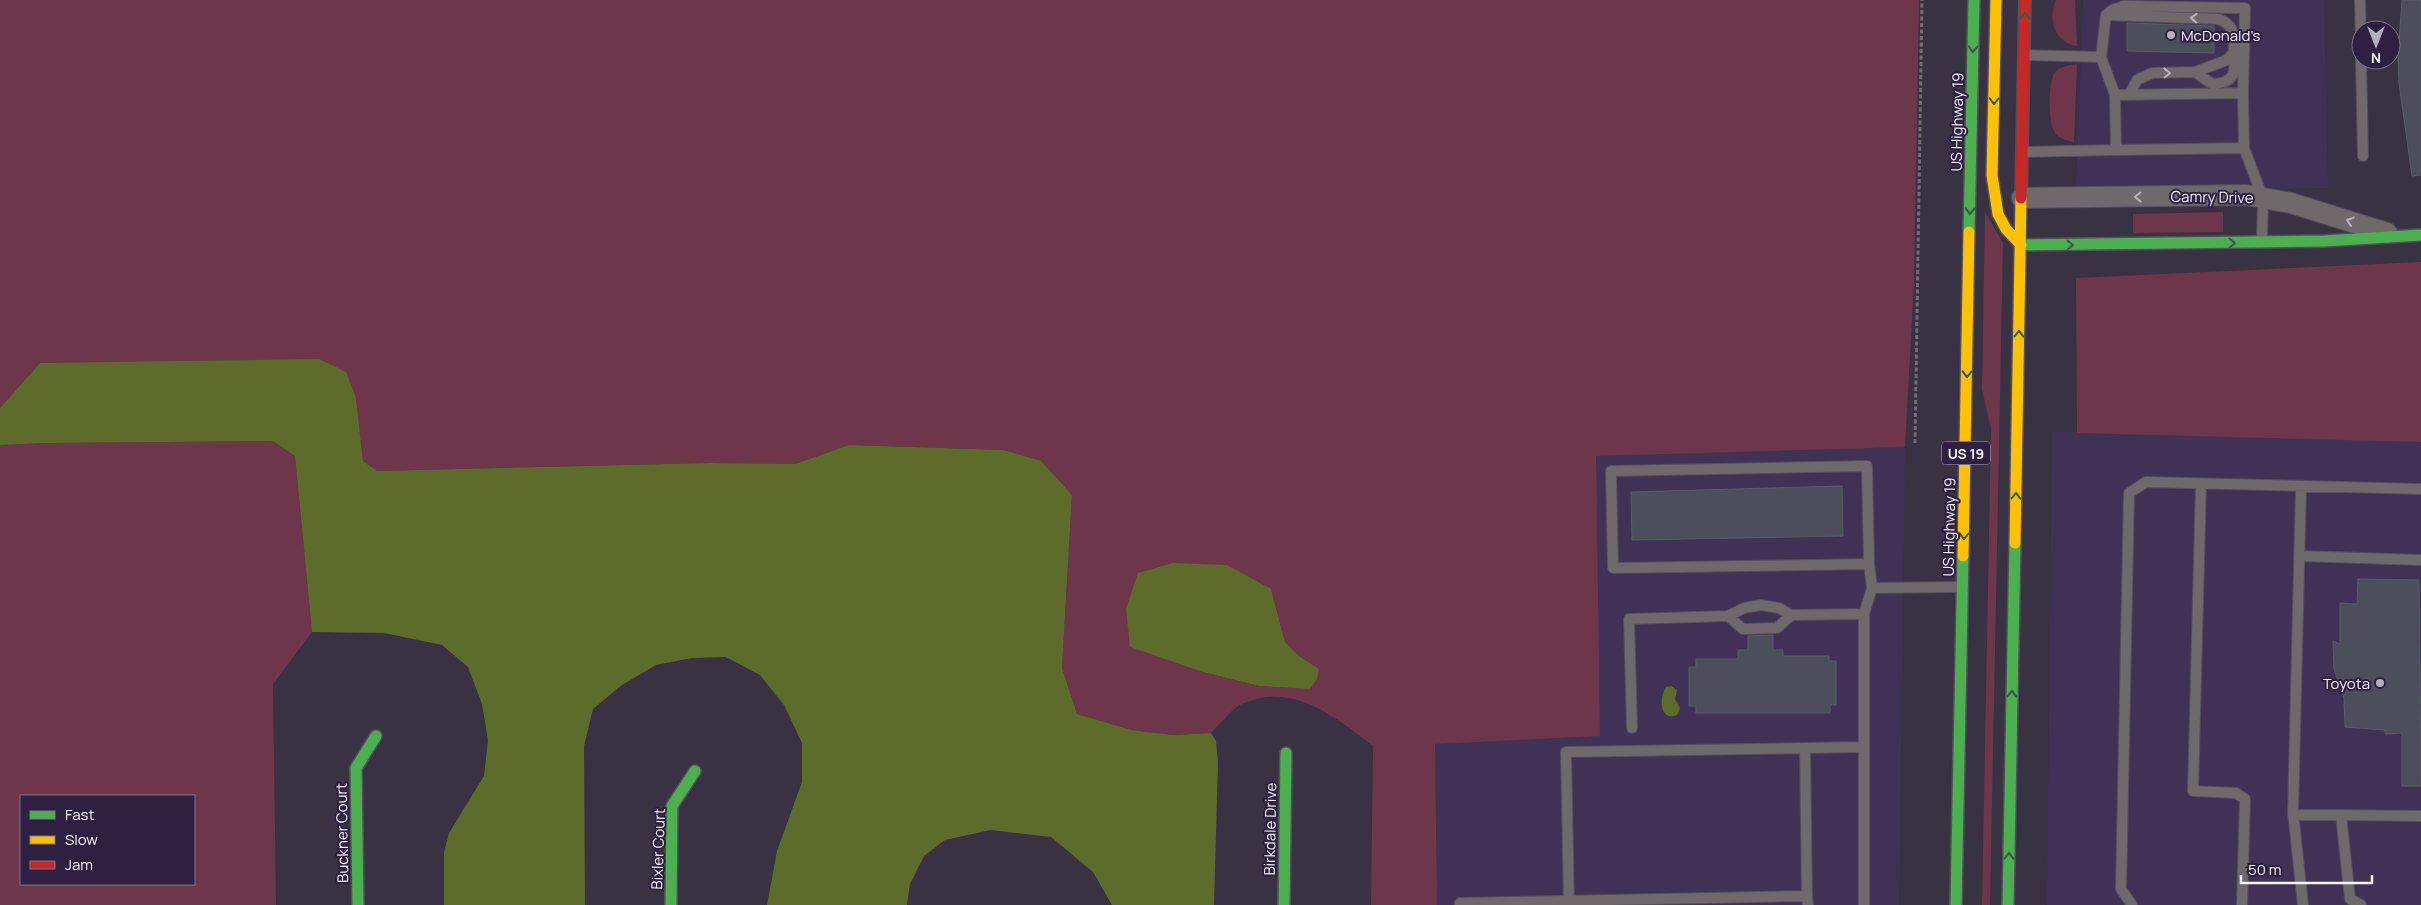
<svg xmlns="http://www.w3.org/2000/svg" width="2421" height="905" viewBox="0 0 2421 905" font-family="Manrope,sans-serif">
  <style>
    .built { fill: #403257 }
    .green { fill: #6e364b; fill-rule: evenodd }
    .water { fill: #5d6b2b }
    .building { fill: #4c4e5b; stroke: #585d69 }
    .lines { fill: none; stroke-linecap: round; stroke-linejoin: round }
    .lane-casing { stroke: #534f5b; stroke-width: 12 }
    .street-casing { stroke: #534f5b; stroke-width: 22 }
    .fast-casing { stroke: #534f5b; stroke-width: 14 }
    .slow-casing { stroke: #534f5b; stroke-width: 14 }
    .jam-casing { stroke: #534f5b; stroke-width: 14 }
    .path { stroke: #746e74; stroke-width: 3; stroke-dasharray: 4 2.5; stroke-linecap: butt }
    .lane { stroke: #6f696b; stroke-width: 10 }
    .street { stroke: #6f696b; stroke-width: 20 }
    .fast { stroke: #4caf50; stroke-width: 11 }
    .slow { stroke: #ffc107; stroke-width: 11 }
    .jam { stroke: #c62828; stroke-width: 11 }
    .oneway { stroke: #395946 }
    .oneway2 { stroke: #b9b5bb }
    .poi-dot { fill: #b4afbb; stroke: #2d2040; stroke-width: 2 }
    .labels { text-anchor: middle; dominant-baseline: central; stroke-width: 4; stroke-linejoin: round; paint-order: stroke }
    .shield { fill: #2d2040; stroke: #bab4c4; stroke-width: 1 }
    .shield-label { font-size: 14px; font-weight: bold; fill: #f6f3fc }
    .poi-label { font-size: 15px; fill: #f6f3fc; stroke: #2d2040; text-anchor: start }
    .street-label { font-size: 15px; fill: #f6f3fc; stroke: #2d2040 }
  </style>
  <rect width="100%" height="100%" fill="#383243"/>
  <path class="built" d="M 2083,0 L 2324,0 L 2328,188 L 2076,191 Z
    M 2052,432 L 2309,434 L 2421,438 L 2421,905 L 2047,905 Z
    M 1905,447 L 1899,905 L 1437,905 L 1435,744 L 1599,736 L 1595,456 Z"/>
  <path class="green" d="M 0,0 L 1919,0 L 1914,282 L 1905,447 L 1596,456 L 1600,736 L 1435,744 L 1437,905 L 1371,905 L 1373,746 C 1336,717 1292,681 1242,704 C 1231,709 1220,725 1211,733 L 1173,735 L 1132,730 L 1077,714 L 1062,668 L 1072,495 L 1003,450 L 849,445 L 795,464 L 710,463 L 377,471 L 363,461 L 356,398 L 40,363 L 0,408 ZM 1271,589 L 1285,642 L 1299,656 L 1319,669 L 1310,689 L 1259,686 L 1203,672 Z
    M 2056,0 L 2075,0 L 2077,46 C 2055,42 2047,19 2056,0 Z
    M 2077,64 L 2074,142 C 2066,140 2058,139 2054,131 C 2048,121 2048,81 2055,72 C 2061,66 2069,65 2077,64 Z
    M 1985,212 L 2003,243 L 1990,905 L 1982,905 L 1991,429 L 1982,389 Z
    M 2223,212 L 2223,232 L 2133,233 L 2133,214 Z
    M 2421,262 L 2421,442 L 2077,433 L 2076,278 Z
    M 273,441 L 295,456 L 312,632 L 273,684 L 276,905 L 0,905 L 0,445 L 49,443 ZM 21,796 L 194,796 L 194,884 L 21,884 Z"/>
  <path class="water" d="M 319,359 L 346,372 L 356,398 L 363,461 L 377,471 L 710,463 L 795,464 L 849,445 L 1003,450 L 1041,461 L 1072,495 L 1062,668 L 1077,714 L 1132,730 L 1173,735 L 1211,733 L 1216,741 L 1218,762 L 1214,905 L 1112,905 L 1093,872 L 1051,837 L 991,830 L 945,840 L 924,856 L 910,884 L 907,905 L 767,905 L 777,851 L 802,782 L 802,743 L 784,705 L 760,675 L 726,657 L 692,658 L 656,665 L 622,685 L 593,709 L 584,746 L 585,905 L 444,905 L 444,852 L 449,833 L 484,776 L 488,740 L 482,704 L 468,667 L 442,645 L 384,633 L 312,632 L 295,456 L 273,441 L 49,443 L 0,445 L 0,408 L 40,363 Z
    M 1173,563 L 1227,565 L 1271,589 L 1285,642 L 1299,656 L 1319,669 L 1317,679 L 1310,689 L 1259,686 L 1203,672 L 1130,647 L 1126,609 L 1138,573 Z
    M 1671,686 L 1677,690 L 1675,699 L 1680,708 L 1677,715 C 1659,722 1659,697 1666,687 Z"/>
  <path class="building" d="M 2402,0 L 2421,0 L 2421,175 L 2412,176 L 2399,83 L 2398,56 Z
    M 2127,23 L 2214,26 L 2214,53 L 2127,51 Z
    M 1842,486 L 1843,536 L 1632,540 L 1631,492 Z
    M 2358,579 L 2419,580 L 2421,786 L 2402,786 L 2402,733 L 2385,734 L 2385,730 L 2345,727 L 2344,698 L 2334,669 L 2333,641 L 2340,644 L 2340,603 L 2357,604 Z
    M 1773,635 L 1773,650 L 1783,650 L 1783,656 L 1829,656 L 1829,661 L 1836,661 L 1836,705 L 1830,705 L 1830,713 L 1696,713 L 1696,706 L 1689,706 L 1689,667 L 1696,667 L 1696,659 L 1738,659 L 1738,650 L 1748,650 L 1748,636 Z"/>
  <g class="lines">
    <g class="lane-casing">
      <path id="lane" d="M 2360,0 L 2361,45
        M 2124,6 L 2245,8 L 2243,93 L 2115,95 L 2101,57 L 2106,15 L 2112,10 Z
        M 2106,15 L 2218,19 C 2236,25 2233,36 2234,51 C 2236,71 2236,83 2212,84 L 2195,72 L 2152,73 L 2137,80 L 2129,95
        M 2024,55 L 2101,57
        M 2361,60 L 2363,156
        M 2195,72 L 2227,60 L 2234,52
        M 2243,93 L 2244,148 L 2263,198 L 2262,241
        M 2115,95 L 2116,150 L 2244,148
        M 2022,152 L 2116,150
        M 2201,484 L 2193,791 L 2236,793 L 2245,799 L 2242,905
        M 2301,487 L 2293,812 L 2303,905
        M 2300,556 L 2421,560
        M 1869,564 L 1613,568 L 1611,471 L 1867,466 L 1869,564 L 1872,588
        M 1728,616 L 1743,629 L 1777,628 L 1791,615
        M 1632,728 L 1629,619 L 1728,616 L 1744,608 L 1761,605 L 1779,608 L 1791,615 L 1864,614
        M 1805,748 L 1807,896
        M 2293,815 L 2341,815 L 2350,899 L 2361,905
        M 2341,815 L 2421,816
        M 1460,905 L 1460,903 L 1807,896 L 1808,905
        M 1569,905 L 1566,752 L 1864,747
        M 1864,905 L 1864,614 L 1872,588 L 1960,587
        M 2132,905 L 2121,889 L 2129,493 L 2146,482 L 2421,489"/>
    </g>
    <g class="street-casing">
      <path id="street" d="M 2022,198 L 2246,195 L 2291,203 L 2387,233"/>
    </g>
    <g class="fast-casing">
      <path id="fast" d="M 1969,232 L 1974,0
        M 2021,245 L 2324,241 L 2421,235
        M 358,905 L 356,768 L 376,736
        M 671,905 L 672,806 L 695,771
        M 1284,905 L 1286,753
        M 1956,905 L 1963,556
        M 2008,905 L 2015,543"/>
    </g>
    <g class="slow-casing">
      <path id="slow" d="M 1996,0 L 1992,175 L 1998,214 L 2006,229 L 2021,245
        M 2015,543 L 2021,198
        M 1963,556 L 1969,232"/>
    </g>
    <g class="jam-casing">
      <path id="jam" d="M 2021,198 L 2025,0"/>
    </g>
    <path class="path" d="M 1915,443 L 1922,0"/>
    <use href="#lane" class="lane"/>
    <use href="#street" class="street"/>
    <use href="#fast" class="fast"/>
    <use href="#slow" class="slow"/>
    <use href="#jam" class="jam"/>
  </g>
  <defs><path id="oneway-chevron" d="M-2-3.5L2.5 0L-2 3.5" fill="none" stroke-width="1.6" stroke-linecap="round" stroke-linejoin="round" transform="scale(1.25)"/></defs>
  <g class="oneway">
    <use href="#oneway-chevron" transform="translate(2025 16) rotate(-89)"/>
    <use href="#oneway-chevron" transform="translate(1973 49) rotate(91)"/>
    <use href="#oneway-chevron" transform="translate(1994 101) rotate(91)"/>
    <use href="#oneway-chevron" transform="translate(1970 211) rotate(91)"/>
    <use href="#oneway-chevron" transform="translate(2232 243) rotate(-1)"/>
    <use href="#oneway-chevron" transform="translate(2070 245) rotate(-1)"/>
    <use href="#oneway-chevron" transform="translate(2019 334) rotate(-89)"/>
    <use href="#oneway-chevron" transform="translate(1967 374) rotate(91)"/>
    <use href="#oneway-chevron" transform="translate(2016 496) rotate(-89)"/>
    <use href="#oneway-chevron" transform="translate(1964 536) rotate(91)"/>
    <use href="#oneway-chevron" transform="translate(2012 694) rotate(-89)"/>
    <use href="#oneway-chevron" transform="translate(2009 856) rotate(-89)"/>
  </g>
  <g class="oneway2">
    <use href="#oneway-chevron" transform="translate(2194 18) rotate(-178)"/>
    <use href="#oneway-chevron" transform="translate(2167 73) rotate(-1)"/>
    <use href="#oneway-chevron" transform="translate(2138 197) rotate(179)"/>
    <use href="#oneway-chevron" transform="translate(2350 221) rotate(-162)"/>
  </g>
  <g class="poi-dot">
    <circle cx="2171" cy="35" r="5"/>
    <circle cx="2380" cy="683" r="5"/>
  </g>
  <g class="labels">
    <rect class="shield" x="1942" y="441.5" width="48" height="23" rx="4"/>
    <g class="shield-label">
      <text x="1966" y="453">US 19</text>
    </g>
    <g class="poi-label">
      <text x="2181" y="35">McDonald's</text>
      <text x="2370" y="683" text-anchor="end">Toyota</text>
    </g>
    <g class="street-label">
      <text transform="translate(1957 122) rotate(-89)">US Highway 19</text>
      <text transform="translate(2212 197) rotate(1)">Camry Drive</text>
      <text transform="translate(1949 527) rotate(-89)">US Highway 19</text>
      <text transform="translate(1270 829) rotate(-89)">Birkdale Drive</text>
      <text transform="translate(342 833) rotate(-91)">Buckner Court</text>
      <text transform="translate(658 849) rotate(-88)">Bixler Court</text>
    </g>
  </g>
  <rect x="20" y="795" width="175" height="90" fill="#2d2040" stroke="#7d748b"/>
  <rect x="30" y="811" width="25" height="8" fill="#4caf50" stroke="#7d748b"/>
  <text x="65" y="820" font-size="15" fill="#f6f3fc">Fast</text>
  <rect x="30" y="836" width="25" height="8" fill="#ffc107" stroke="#7d748b"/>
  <text x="65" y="845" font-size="15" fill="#f6f3fc">Slow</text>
  <rect x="30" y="861" width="25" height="8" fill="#c62828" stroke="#7d748b"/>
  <text x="65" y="870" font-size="15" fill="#f6f3fc">Jam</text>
  <g transform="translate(2376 45) rotate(180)"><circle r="24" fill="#2d2040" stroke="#7d748b"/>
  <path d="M0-4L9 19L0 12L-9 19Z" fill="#b4afbb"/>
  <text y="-8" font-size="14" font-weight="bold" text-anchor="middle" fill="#f6f3fc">N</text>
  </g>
  <path d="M2241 875v8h131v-8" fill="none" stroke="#f6f3fc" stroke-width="2.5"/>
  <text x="2248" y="875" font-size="15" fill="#f6f3fc" stroke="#2d2040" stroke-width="4" paint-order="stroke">50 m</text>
</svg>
